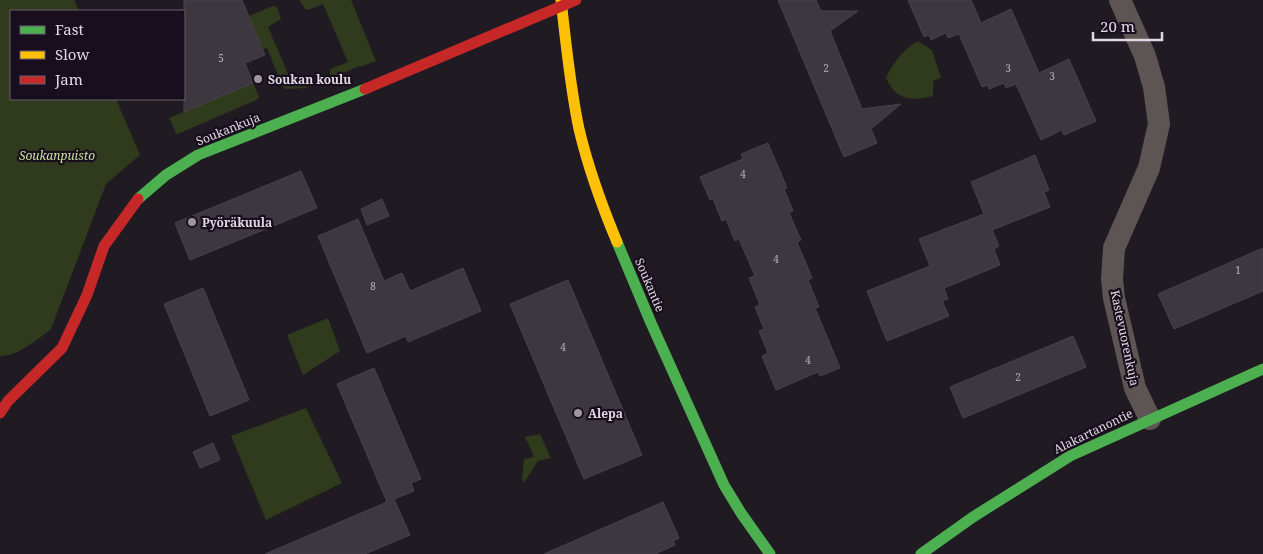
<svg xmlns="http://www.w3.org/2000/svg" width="1263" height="554" viewBox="0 0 1263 554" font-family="'Noto Serif',serif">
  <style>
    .green { fill: #303a1c }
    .building { fill: #3d383f; stroke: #48434a }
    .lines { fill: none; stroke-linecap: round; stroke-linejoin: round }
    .street { stroke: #5c5554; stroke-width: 22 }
    .fast { stroke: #4caf50; stroke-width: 11 }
    .slow { stroke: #ffc107; stroke-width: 11 }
    .jam { stroke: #c62828; stroke-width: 11 }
    .poi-dot { fill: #9d96a0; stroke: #180e1d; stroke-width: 2 }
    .labels { text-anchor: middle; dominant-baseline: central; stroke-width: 4.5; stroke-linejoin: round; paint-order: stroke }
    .number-label { font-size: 10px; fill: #b7b1bb }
    .poi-label { font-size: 12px; font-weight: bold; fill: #e0d9e4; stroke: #180e1d; text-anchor: start }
    .street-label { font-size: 12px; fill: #e0d9e4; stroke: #180e1d }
    .park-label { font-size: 12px; font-style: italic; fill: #c7e29e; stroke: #180e1d }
  </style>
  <rect width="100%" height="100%" fill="#201a22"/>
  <path class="green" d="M 0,0 L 74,0 L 79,11 L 11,11 L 11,99 L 116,99 L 140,155 L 106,184 L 51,329 C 39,339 16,357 0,356 Z
    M 299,0 L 351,0 L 376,61 L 360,67 L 359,66 L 336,76 L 330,75 L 330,69 L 348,62 L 323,4 L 308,10 L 305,9 Z
    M 273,6 L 277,7 L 281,19 L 268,27 L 293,85 L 308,80 L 310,84 L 306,88 L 286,89 L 283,87 L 267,48 L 263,49 L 249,16 Z
    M 918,41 L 932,50 L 941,78 L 933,81 L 933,96 C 912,101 896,101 886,78 C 893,62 903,50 918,41 Z
    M 253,83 L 259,97 L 258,99 L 178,134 L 176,133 L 169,118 Z
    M 328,318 L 340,351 L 303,375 L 287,335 Z
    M 306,408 L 342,483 L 266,520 L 231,436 Z
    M 540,434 L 551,458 L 538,461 L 524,483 L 522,479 L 524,459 L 534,457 L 525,437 Z"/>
  <path class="building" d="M 184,0 L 242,0 L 265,55 L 245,63 L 253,83 L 184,112 Z
    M 778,0 L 816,0 L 821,11 L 858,11 L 830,31 L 862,109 L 901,104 L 871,129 L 877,143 L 844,157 Z
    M 908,0 L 971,0 L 981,23 L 1011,9 L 1039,73 L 1069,59 L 1096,121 L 1064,135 L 1062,130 L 1041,140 L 1016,84 L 1006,88 L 1004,83 L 989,89 L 988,85 L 982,87 L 959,34 L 948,38 L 946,33 L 931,40 L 929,35 L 924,37 Z
    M 768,143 L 787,188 L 784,189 L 793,211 L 789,213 L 801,240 L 797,242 L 812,278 L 808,280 L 819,307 L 815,308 L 840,368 L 820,376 L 818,372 L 776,390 L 762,356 L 768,353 L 759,331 L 764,329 L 755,307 L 760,305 L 749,278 L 755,276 L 739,239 L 735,241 L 726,219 L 722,221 L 713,199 L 710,200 L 700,177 L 743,159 L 741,154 Z
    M 1035,155 L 1049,190 L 1044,192 L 1050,207 L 992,230 L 999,246 L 994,249 L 1000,265 L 944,288 L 948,299 L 942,301 L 949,316 L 887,341 L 867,291 L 930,266 L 919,239 L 984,214 L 971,182 Z
    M 301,171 L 317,208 L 190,260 L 175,223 Z
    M 382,199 L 389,216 L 367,225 L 361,209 Z
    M 358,219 L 384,281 L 402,273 L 410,291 L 463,268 L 481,311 L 408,342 L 406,336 L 367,353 L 318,236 Z
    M 1263,248 L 1263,291 L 1174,329 L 1158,294 Z
    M 568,280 L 642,455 L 584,479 L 510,304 Z
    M 203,288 L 249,400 L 210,416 L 164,304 Z
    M 1073,336 L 1086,367 L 963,418 L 950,387 Z
    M 374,368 L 421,479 L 411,483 L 414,491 L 394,499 L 410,535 L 365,554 L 265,554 L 387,502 L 337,384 Z
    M 213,443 L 220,460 L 200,468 L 193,452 Z
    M 663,502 L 679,538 L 673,541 L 675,545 L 655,554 L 544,554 Z"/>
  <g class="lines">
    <path class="street" d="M 1120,0 L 1145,56 L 1154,87 L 1159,124 L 1149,168 L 1114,248 L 1112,279 L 1114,298 L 1135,388 L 1150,419"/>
    <path class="fast" d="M 138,199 L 166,175 L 198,155 L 365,89
      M 617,242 L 651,323 L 724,485 L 741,513 L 770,554
      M 921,554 L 973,517 L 1070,456 L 1263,369"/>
    <path class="slow" d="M 561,0 C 566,43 570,87 579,129 C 588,167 602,206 617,242"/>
    <path class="jam" d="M 365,89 L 576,0
      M 0,413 L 8,401 L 62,348 L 87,295 L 104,246 L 138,199"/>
  </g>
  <g class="poi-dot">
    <circle cx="258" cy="79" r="5"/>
    <circle cx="192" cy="222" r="5"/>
    <circle cx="578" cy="413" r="5"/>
  </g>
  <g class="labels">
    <g class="number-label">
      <text x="221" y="58">5</text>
      <text x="826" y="68">2</text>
      <text x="1008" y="68">3</text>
      <text x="1052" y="76">3</text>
      <text x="743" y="174">4</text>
      <text x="776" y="259">4</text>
      <text x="1238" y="270">1</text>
      <text x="373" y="286">8</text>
      <text x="563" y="347">4</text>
      <text x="808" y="360">4</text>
      <text x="1018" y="377">2</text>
    </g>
    <g class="poi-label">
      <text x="268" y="79">Soukan koulu</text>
      <text x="202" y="222">Pyöräkuula</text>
      <text x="588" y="413">Alepa</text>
    </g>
    <g class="street-label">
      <text transform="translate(228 129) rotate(-22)">Soukankuja</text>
      <text transform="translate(650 285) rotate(67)">Soukantie</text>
      <text transform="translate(1125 338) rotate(78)">Kastevuorenkuja</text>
      <text transform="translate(1093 431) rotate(-26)">Alakartanontie</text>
    </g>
    <g class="park-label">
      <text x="57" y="155">Soukanpuisto</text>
    </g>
  </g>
  <rect x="10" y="10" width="175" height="90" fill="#180e1d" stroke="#685f6d"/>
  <rect x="20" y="26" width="25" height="8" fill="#4caf50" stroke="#685f6d"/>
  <text x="55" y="35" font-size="15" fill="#e0d9e4">Fast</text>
  <rect x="20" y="51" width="25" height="8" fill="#ffc107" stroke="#685f6d"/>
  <text x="55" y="60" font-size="15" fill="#e0d9e4">Slow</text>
  <rect x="20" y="76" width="25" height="8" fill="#c62828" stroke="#685f6d"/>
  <text x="55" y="85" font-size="15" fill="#e0d9e4">Jam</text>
  <path d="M1093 32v8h69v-8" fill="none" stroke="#e0d9e4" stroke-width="2.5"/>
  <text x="1100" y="32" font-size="15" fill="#e0d9e4" stroke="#180e1d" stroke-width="4" paint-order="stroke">20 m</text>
</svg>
